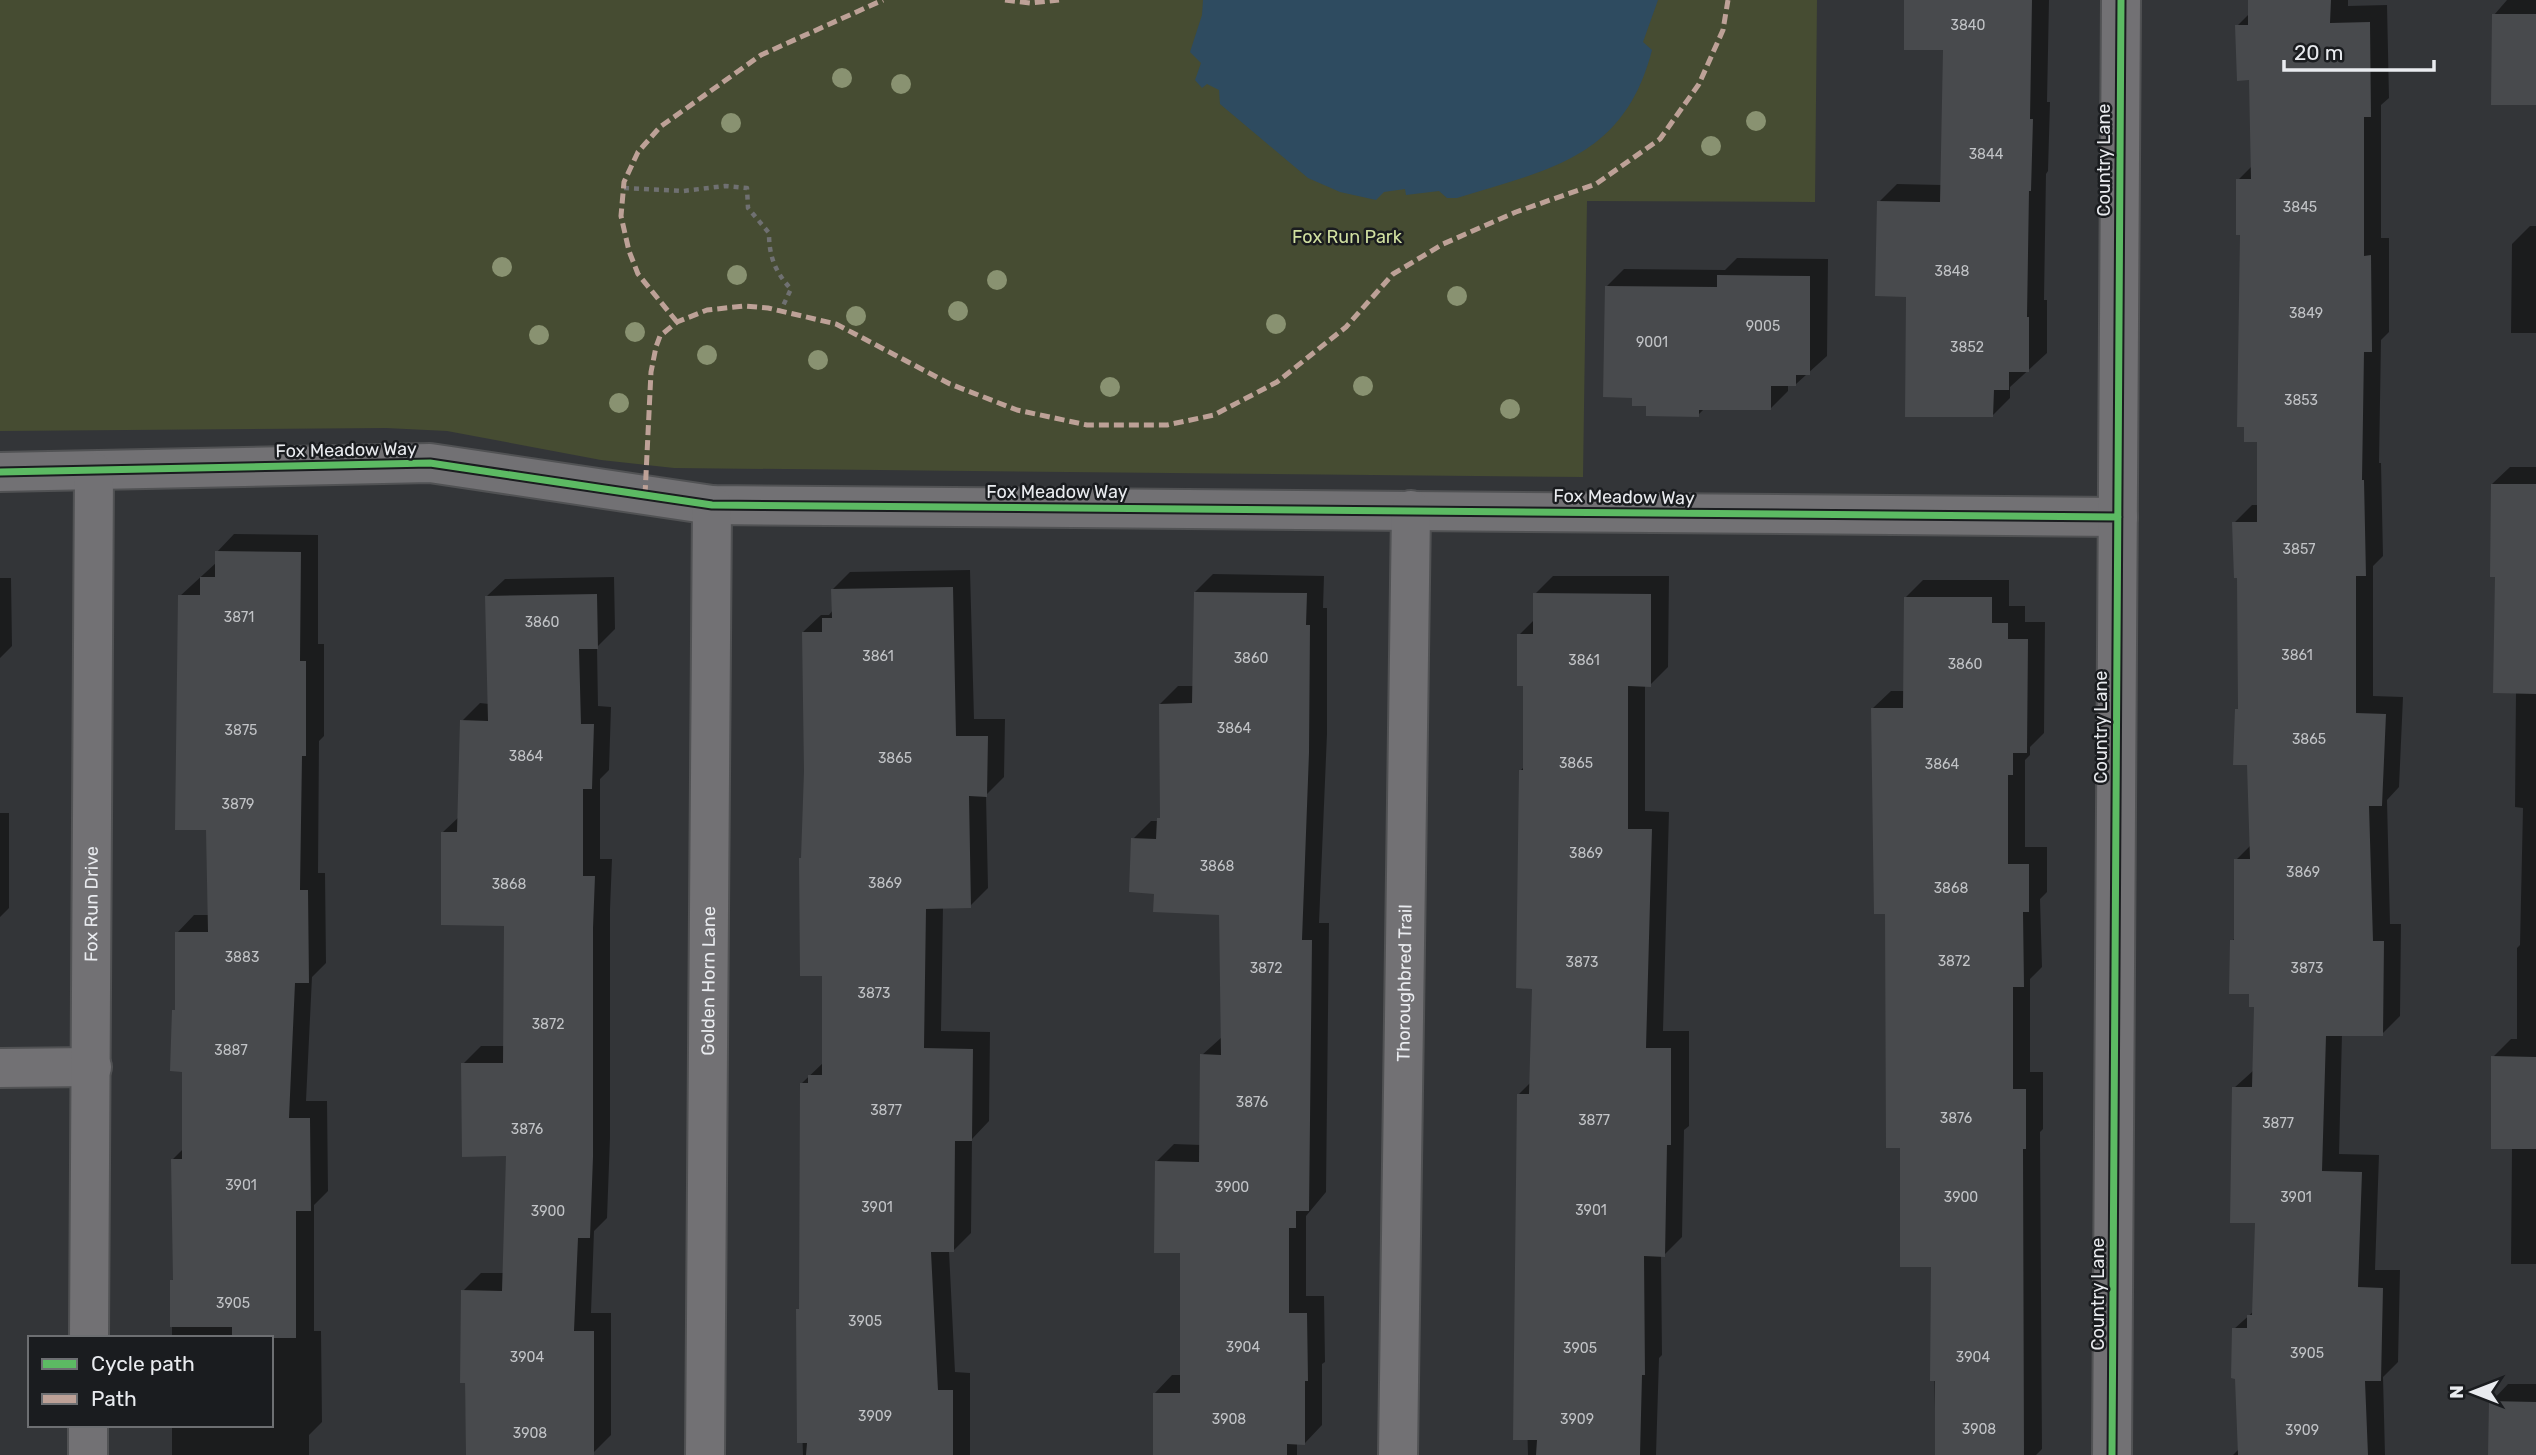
<svg xmlns="http://www.w3.org/2000/svg" width="2536" height="1455" viewBox="0 0 2536 1455" font-family="Rubik,sans-serif">
  <style>
    .green { fill: #464c32 }
    .water { fill: #2e4b60 }
    .shadow { fill: #0007 }
    .building { fill: #484a4d }
    .lines { fill: none; stroke-linecap: round; stroke-linejoin: round }
    .minor-casing { stroke: #515254; stroke-width: 42 }
    .path { stroke: #6f7071; stroke-width: 4.5; stroke-dasharray: 5 5; stroke-linecap: butt }
    .minor { stroke: #727174; stroke-width: 38 }
    .quiet { stroke: #bda197; stroke-width: 5; stroke-dasharray: 10 5; stroke-linecap: butt }
    .cycleway-casing { stroke: #1a1c1f; stroke-width: 11 }
    .cycleway { stroke: #5cba63; stroke-width: 7 }
    .tree { fill: #899271 }
    .labels { text-anchor: middle; dominant-baseline: central; stroke-width: 5; stroke-linejoin: round; paint-order: stroke }
    .number-label { font-size: 14px; fill: #c1c3c6 }
    .street-label { font-size: 18px; fill: #e9ebef; stroke: #1a1c1f }
    .park-label { font-size: 18px; fill: #d0dfa0; stroke: #1a1c1f }
  </style>
  <rect width="100%" height="100%" fill="#333538"/>
  <path class="green" d="M 0,0 L 1817,0 L 1815,202 L 1587,201 L 1583,477 L 674,468 L 601,460 L 447,431 L 386,428 L 0,431 Z"/>
  <path class="water" d="M 1203,0 L 1658,0 L 1643,42 L 1652,50 C 1624,158 1550,169 1457,198 L 1447,198 L 1439,191 L 1406,195 L 1405,189 L 1384,192 L 1376,200 L 1340,192 L 1308,178 L 1220,104 L 1219,90 L 1207,84 L 1202,88 L 1195,80 L 1201,63 L 1190,52 L 1202,15 Z"/>
  <path class="shadow" d="M 1906,0 L 2049,0 L 2047,102 L 2050,102 L 2048,171 L 2046,174 L 2044,300 L 2047,300 L 2047,353 L 2010,387 L 2010,398 L 1992,416 L 1907,295 L 1879,202 L 1897,184 L 1942,185 L 1945,49 Z
    M 2250,0 L 2348,0 L 2348,6 L 2387,5 L 2389,98 L 2381,105 L 2381,238 L 2389,238 L 2389,332 L 2381,340 L 2379,463 L 2381,463 L 2383,556 L 2373,566 L 2373,696 L 2403,697 L 2399,787 L 2387,800 L 2390,924 L 2401,924 L 2400,1016 L 2382,1034 L 2342,1034 L 2339,1154 L 2379,1155 L 2375,1270 L 2400,1270 L 2398,1362 L 2383,1377 L 2385,1455 L 2233,1455 L 2239,1449 L 2234,1329 L 2254,1311 L 2257,1222 L 2234,1088 L 2254,1070 L 2256,1005 L 2232,941 L 2236,937 L 2236,860 L 2251,845 L 2249,764 L 2237,710 L 2240,707 L 2239,576 L 2234,523 L 2252,505 L 2258,505 L 2258,440 L 2238,180 L 2253,165 L 2251,78 L 2237,26 L 2250,13 Z
    M 2507,0 L 2536,0 L 2536,103 L 2494,15 Z
    M 2530,226 L 2536,226 L 2536,333 L 2511,333 L 2512,244 Z
    M 1737,258 L 1828,259 L 1827,356 L 1796,384 L 1788,384 L 1788,391 L 1770,409 L 1705,408 L 1698,415 L 1647,404 L 1633,396 L 1607,286 L 1624,269 L 1725,270 Z
    M 2510,467 L 2536,467 L 2536,1264 L 2511,1264 L 2512,1147 L 2493,1057 L 2511,1039 L 2517,1039 L 2517,948 L 2520,945 L 2523,808 L 2515,807 L 2516,692 L 2497,575 L 2492,484 Z
    M 234,534 L 318,535 L 318,644 L 324,644 L 324,736 L 319,741 L 318,873 L 325,873 L 326,963 L 312,977 L 306,1101 L 327,1101 L 328,1191 L 314,1205 L 314,1331 L 321,1331 L 322,1422 L 309,1435 L 309,1455 L 172,1455 L 172,1425 L 271,1425 L 271,1338 L 172,1338 L 172,1281 L 174,1278 L 172,1160 L 183,1149 L 183,1070 L 174,1011 L 177,1008 L 177,933 L 194,915 L 210,915 L 208,828 L 180,596 L 217,562 L 217,552 Z
    M 970,570 L 974,719 L 1005,719 L 1004,777 L 986,795 L 988,888 L 970,906 L 943,907 L 941,1031 L 990,1032 L 989,1121 L 972,1139 L 971,1233 L 953,1251 L 949,1251 L 955,1372 L 970,1373 L 970,1455 L 803,1455 L 798,1310 L 801,1306 L 802,1083 L 824,1062 L 824,974 L 803,857 L 806,771 L 803,632 L 821,615 L 829,615 L 833,610 L 833,589 L 850,572 Z
    M 1213,574 L 1324,576 L 1323,608 L 1327,608 L 1327,734 L 1319,923 L 1329,923 L 1326,1192 L 1306,1216 L 1306,1296 L 1324,1296 L 1325,1362 L 1322,1364 L 1322,1425 L 1305,1443 L 1297,1443 L 1297,1455 L 1155,1455 L 1155,1393 L 1172,1375 L 1181,1375 L 1181,1251 L 1156,1162 L 1174,1144 L 1201,1145 L 1202,1055 L 1222,1037 L 1221,913 L 1156,892 L 1133,839 L 1151,821 L 1159,821 L 1162,816 L 1160,704 L 1178,686 L 1194,686 L 1195,592 Z
    M 1553,576 L 1669,576 L 1668,667 L 1650,685 L 1645,685 L 1645,811 L 1669,812 L 1663,1031 L 1689,1031 L 1689,1126 L 1684,1130 L 1682,1237 L 1664,1255 L 1661,1255 L 1662,1355 L 1659,1358 L 1656,1455 L 1528,1455 L 1518,1095 L 1531,1082 L 1533,987 L 1521,770 L 1525,766 L 1525,684 L 1519,635 L 1535,619 L 1535,594 Z
    M 614,577 L 615,629 L 597,647 L 598,706 L 611,707 L 609,770 L 600,779 L 600,859 L 612,859 L 610,909 L 610,1138 L 607,1218 L 594,1231 L 591,1313 L 611,1313 L 611,1435 L 593,1453 L 587,1455 L 467,1455 L 463,1291 L 481,1273 L 505,1273 L 508,1155 L 463,1064 L 481,1046 L 505,1046 L 506,925 L 443,832 L 460,816 L 462,721 L 480,703 L 489,704 L 487,596 L 505,579 Z
    M 0,578 L 11,578 L 12,646 L 0,658 Z
    M 1923,580 L 2009,580 L 2009,606 L 2025,606 L 2025,622 L 2045,622 L 2044,733 L 2030,747 L 2030,755 L 2025,760 L 2025,847 L 2047,847 L 2047,892 L 2040,899 L 2042,967 L 2030,979 L 2030,1072 L 2043,1072 L 2043,1129 L 2040,1132 L 2042,1449 L 2036,1455 L 1936,1455 L 1932,1266 L 1901,1146 L 1873,708 L 1891,691 L 1905,691 L 1905,598 Z
    M 0,813 L 9,813 L 9,908 L 0,917 Z
    M 2508,1384 L 2536,1384 L 2536,1455 L 2490,1455 L 2491,1402 Z"/>
  <path class="building" d="M 1904,0 L 2032,0 L 2030,119 L 2033,119 L 2031,191 L 2029,191 L 2027,317 L 2029,317 L 2029,372 L 2009,372 L 2009,390 L 1994,390 L 1993,417 L 1905,417 L 1906,297 L 1875,296 L 1877,201 L 1940,202 L 1943,50 L 1904,50 Z
    M 2248,0 L 2331,0 L 2330,23 L 2370,22 L 2371,117 L 2364,117 L 2364,256 L 2371,255 L 2372,352 L 2364,352 L 2362,480 L 2364,480 L 2366,576 L 2356,576 L 2356,713 L 2386,714 L 2382,806 L 2369,806 L 2373,941 L 2384,941 L 2383,1036 L 2326,1036 L 2322,1171 L 2362,1172 L 2358,1287 L 2383,1288 L 2381,1381 L 2365,1381 L 2368,1455 L 2238,1455 L 2235,1379 L 2231,1378 L 2232,1328 L 2247,1328 L 2247,1315 L 2252,1315 L 2255,1223 L 2230,1223 L 2232,1087 L 2252,1087 L 2254,1007 L 2249,1007 L 2249,994 L 2229,994 L 2230,940 L 2234,940 L 2234,859 L 2250,859 L 2247,765 L 2233,765 L 2235,709 L 2238,709 L 2237,578 L 2234,578 L 2232,522 L 2257,522 L 2257,442 L 2244,442 L 2244,427 L 2237,427 L 2240,235 L 2236,235 L 2236,179 L 2251,179 L 2249,80 L 2237,81 L 2235,25 L 2248,25 Z
    M 2492,14 L 2536,14 L 2536,105 L 2491,105 Z
    M 1717,275 L 1810,276 L 1810,375 L 1796,375 L 1796,386 L 1771,386 L 1771,410 L 1699,410 L 1699,417 L 1646,416 L 1646,406 L 1632,406 L 1632,398 L 1603,397 L 1605,286 L 1717,287 Z
    M 2491,484 L 2536,484 L 2536,694 L 2493,693 L 2495,577 L 2490,577 Z
    M 215,551 L 301,552 L 300,661 L 306,661 L 306,756 L 302,756 L 300,890 L 308,890 L 309,983 L 295,983 L 289,1118 L 310,1118 L 311,1211 L 296,1211 L 296,1338 L 232,1338 L 232,1327 L 170,1327 L 170,1280 L 173,1280 L 171,1159 L 182,1159 L 182,1072 L 170,1071 L 172,1010 L 175,1010 L 175,932 L 208,932 L 206,830 L 175,830 L 178,595 L 200,595 L 200,577 L 215,577 Z
    M 953,587 L 956,736 L 988,736 L 987,797 L 969,796 L 971,908 L 926,909 L 924,1048 L 973,1049 L 972,1141 L 955,1141 L 954,1252 L 931,1252 L 938,1390 L 953,1390 L 953,1455 L 806,1455 L 807,1443 L 797,1443 L 796,1309 L 799,1309 L 800,1083 L 808,1083 L 808,1075 L 822,1075 L 822,976 L 800,976 L 799,858 L 801,858 L 804,771 L 802,632 L 822,632 L 822,618 L 832,618 L 831,589 Z
    M 1194,592 L 1307,593 L 1306,625 L 1310,625 L 1309,753 L 1302,940 L 1312,940 L 1309,1211 L 1296,1211 L 1296,1228 L 1289,1228 L 1289,1313 L 1307,1313 L 1308,1381 L 1305,1381 L 1305,1445 L 1287,1444 L 1287,1455 L 1153,1455 L 1153,1393 L 1180,1393 L 1180,1253 L 1154,1253 L 1155,1161 L 1199,1162 L 1200,1054 L 1221,1055 L 1219,915 L 1153,912 L 1154,894 L 1129,892 L 1131,838 L 1156,839 L 1157,818 L 1160,818 L 1159,704 L 1192,703 Z
    M 1533,593 L 1651,594 L 1651,687 L 1628,686 L 1628,829 L 1652,829 L 1646,1048 L 1671,1048 L 1671,1145 L 1667,1145 L 1665,1257 L 1644,1256 L 1645,1375 L 1642,1375 L 1640,1455 L 1536,1455 L 1537,1440 L 1513,1440 L 1517,1094 L 1529,1094 L 1532,989 L 1516,988 L 1519,770 L 1523,770 L 1523,686 L 1517,686 L 1517,634 L 1533,634 Z
    M 597,594 L 598,649 L 579,649 L 581,724 L 594,724 L 592,789 L 583,789 L 583,876 L 595,876 L 593,928 L 593,1157 L 590,1238 L 578,1238 L 574,1331 L 594,1331 L 594,1455 L 466,1455 L 465,1383 L 460,1383 L 461,1290 L 502,1291 L 506,1156 L 462,1157 L 461,1063 L 503,1063 L 504,926 L 441,925 L 441,832 L 457,832 L 460,720 L 488,721 L 485,596 Z
    M 1904,597 L 1992,597 L 1992,623 L 2008,623 L 2008,639 L 2028,639 L 2027,753 L 2013,753 L 2013,775 L 2008,775 L 2008,864 L 2029,864 L 2029,912 L 2023,912 L 2024,987 L 2013,987 L 2013,1089 L 2026,1089 L 2026,1149 L 2023,1149 L 2024,1455 L 1935,1455 L 1935,1381 L 1930,1381 L 1931,1267 L 1900,1267 L 1900,1148 L 1886,1148 L 1885,914 L 1874,914 L 1871,708 L 1903,708 Z
    M 2491,1056 L 2536,1057 L 2536,1149 L 2491,1149 Z
    M 2489,1401 L 2536,1402 L 2536,1455 L 2488,1455 Z"/>
  <g class="lines">
    <g class="minor-casing">
      <g id="minor">
        <path d="M 0,472 L 430,463 L 712,505 L 2118,517"/>
        <path d="M 0,1068 L 92,1067"/>
        <path id="s1" d="M 89,1338 L 94,472"/>
        <path d="M 88,1455 L 88,1425"/>
        <path id="s2" d="M 705,1455 L 712,505"/>
        <path id="s3" d="M 1398,1455 L 1411,510"/>
        <path d="M 2112,1455 L 2121,0"/>
      </g>
    </g>
    <path class="path" d="M 624,188 L 683,191 L 725,186 L 747,188 L 748,208 L 769,233 C 769,256 775,272 791,289 L 781,310"/>
    <use href="#minor" class="minor"/>
    <path class="quiet" d="M 1005,0 L 1030,3 L 1059,0
      M 677,322 L 638,274 L 629,251 L 621,216 L 624,182 L 638,152 L 660,127 L 761,55 L 883,0
      M 645,495 L 651,372 L 656,347 L 660,336 L 677,322 L 707,310 L 744,306 L 768,308 L 836,324 L 950,384 L 1017,410 L 1087,425 L 1167,425 L 1214,415 L 1277,382 L 1346,327 L 1393,274 L 1443,244 L 1516,212 L 1596,184 L 1660,139 L 1699,84 L 1723,30 L 1728,0"/>
    <g class="cycleway-casing">
      <path id="cycleway" d="M 0,472 L 430,463 L 712,505 L 2118,517
        M 2112,1455 L 2121,0"/>
    </g>
    <use href="#cycleway" class="cycleway"/>
  </g>
  <g class="tree">
    <circle cx="842" cy="78" r="10"/>
    <circle cx="901" cy="84" r="10"/>
    <circle cx="1756" cy="121" r="10"/>
    <circle cx="731" cy="123" r="10"/>
    <circle cx="1711" cy="146" r="10"/>
    <circle cx="502" cy="267" r="10"/>
    <circle cx="737" cy="275" r="10"/>
    <circle cx="997" cy="280" r="10"/>
    <circle cx="1457" cy="296" r="10"/>
    <circle cx="958" cy="311" r="10"/>
    <circle cx="856" cy="316" r="10"/>
    <circle cx="1276" cy="324" r="10"/>
    <circle cx="635" cy="332" r="10"/>
    <circle cx="539" cy="335" r="10"/>
    <circle cx="707" cy="355" r="10"/>
    <circle cx="818" cy="360" r="10"/>
    <circle cx="1363" cy="386" r="10"/>
    <circle cx="1110" cy="387" r="10"/>
    <circle cx="619" cy="403" r="10"/>
    <circle cx="1510" cy="409" r="10"/>
  </g>
  <g class="labels">
    <g class="number-label">
      <text x="1968" y="25">3840</text>
      <text x="1986" y="154">3844</text>
      <text x="2300" y="207">3845</text>
      <text x="1952" y="271">3848</text>
      <text x="2306" y="313">3849</text>
      <text x="1763" y="326">9005</text>
      <text x="1652" y="342">9001</text>
      <text x="1967" y="347">3852</text>
      <text x="2301" y="400">3853</text>
      <text x="2299" y="549">3857</text>
      <text x="239" y="617">3871</text>
      <text x="542" y="622">3860</text>
      <text x="2297" y="655">3861</text>
      <text x="878" y="656">3861</text>
      <text x="1251" y="658">3860</text>
      <text x="1584" y="660">3861</text>
      <text x="1965" y="664">3860</text>
      <text x="1234" y="728">3864</text>
      <text x="241" y="730">3875</text>
      <text x="2309" y="739">3865</text>
      <text x="526" y="756">3864</text>
      <text x="895" y="758">3865</text>
      <text x="1576" y="763">3865</text>
      <text x="1942" y="764">3864</text>
      <text x="238" y="804">3879</text>
      <text x="1586" y="853">3869</text>
      <text x="1217" y="866">3868</text>
      <text x="2303" y="872">3869</text>
      <text x="885" y="883">3869</text>
      <text x="509" y="884">3868</text>
      <text x="1951" y="888">3868</text>
      <text x="242" y="957">3883</text>
      <text x="1954" y="961">3872</text>
      <text x="1582" y="962">3873</text>
      <text x="1266" y="968">3872</text>
      <text x="2307" y="968">3873</text>
      <text x="874" y="993">3873</text>
      <text x="548" y="1024">3872</text>
      <text x="231" y="1050">3887</text>
      <text x="1252" y="1102">3876</text>
      <text x="886" y="1110">3877</text>
      <text x="1956" y="1118">3876</text>
      <text x="1594" y="1120">3877</text>
      <text x="2278" y="1123">3877</text>
      <text x="527" y="1129">3876</text>
      <text x="241" y="1185">3901</text>
      <text x="1232" y="1187">3900</text>
      <text x="1961" y="1197">3900</text>
      <text x="2296" y="1197">3901</text>
      <text x="877" y="1207">3901</text>
      <text x="1591" y="1210">3901</text>
      <text x="548" y="1211">3900</text>
      <text x="233" y="1303">3905</text>
      <text x="865" y="1321">3905</text>
      <text x="1243" y="1347">3904</text>
      <text x="1580" y="1348">3905</text>
      <text x="2307" y="1353">3905</text>
      <text x="527" y="1357">3904</text>
      <text x="1973" y="1357">3904</text>
      <text x="875" y="1416">3909</text>
      <text x="1229" y="1419">3908</text>
      <text x="1577" y="1419">3909</text>
      <text x="1979" y="1429">3908</text>
      <text x="2302" y="1430">3909</text>
      <text x="530" y="1433">3908</text>
    </g>
    <g class="street-label">
      <text transform="translate(2104 160) rotate(-90)">Country Lane</text>
      <text transform="translate(346 450) rotate(-1)">Fox Meadow Way</text>
      <text x="1057" y="492">Fox Meadow Way</text>
      <text transform="translate(1624 497) rotate(1)">Fox Meadow Way</text>
      <text transform="translate(2101 727) rotate(-90)">Country Lane</text>
      <text stroke="none"><textPath href="#s1" startOffset="434">Fox Run Drive</textPath></text>
      <text stroke="none"><textPath href="#s2" startOffset="474">Golden Horn Lane</textPath></text>
      <text stroke="none"><textPath href="#s3" startOffset="472">Thoroughbred Trail</textPath></text>
      <text transform="translate(2098 1294) rotate(-90)">Country Lane</text>
    </g>
    <g class="park-label">
      <text x="1347" y="237">Fox Run Park</text>
    </g>
  </g>
  <rect x="28" y="1336" width="245" height="91" fill="#1a1c1f" stroke="#6d6f72" stroke-width="2"/>
  <rect x="42" y="1359" width="35" height="10" fill="#5cba63" stroke="#6d6f72" stroke-width="2"/>
  <text x="91" y="1371" font-size="21" fill="#e9ebef">Cycle path</text>
  <rect x="42" y="1394" width="35" height="10" fill="#bda197" stroke="#6d6f72" stroke-width="2"/>
  <text x="91" y="1406" font-size="21" fill="#e9ebef">Path</text>
  <g transform="translate(2473 1392) rotate(270)" stroke="#1a1c1f" stroke-width="5" paint-order="stroke">
  <path d="M0-5L12 26L0 18L-12 26Z" fill="#e9ebef"/>
  <text y="-10" font-size="19" font-weight="bold" text-anchor="middle" fill="#e9ebef">N</text>
  </g>
  <path d="M2284 60v10h150v-10" fill="none" stroke="#e9ebef" stroke-width="3.5"/>
  <text x="2294" y="60" font-size="21" fill="#e9ebef" stroke="#1a1c1f" stroke-width="5" paint-order="stroke">20 m</text>
</svg>
